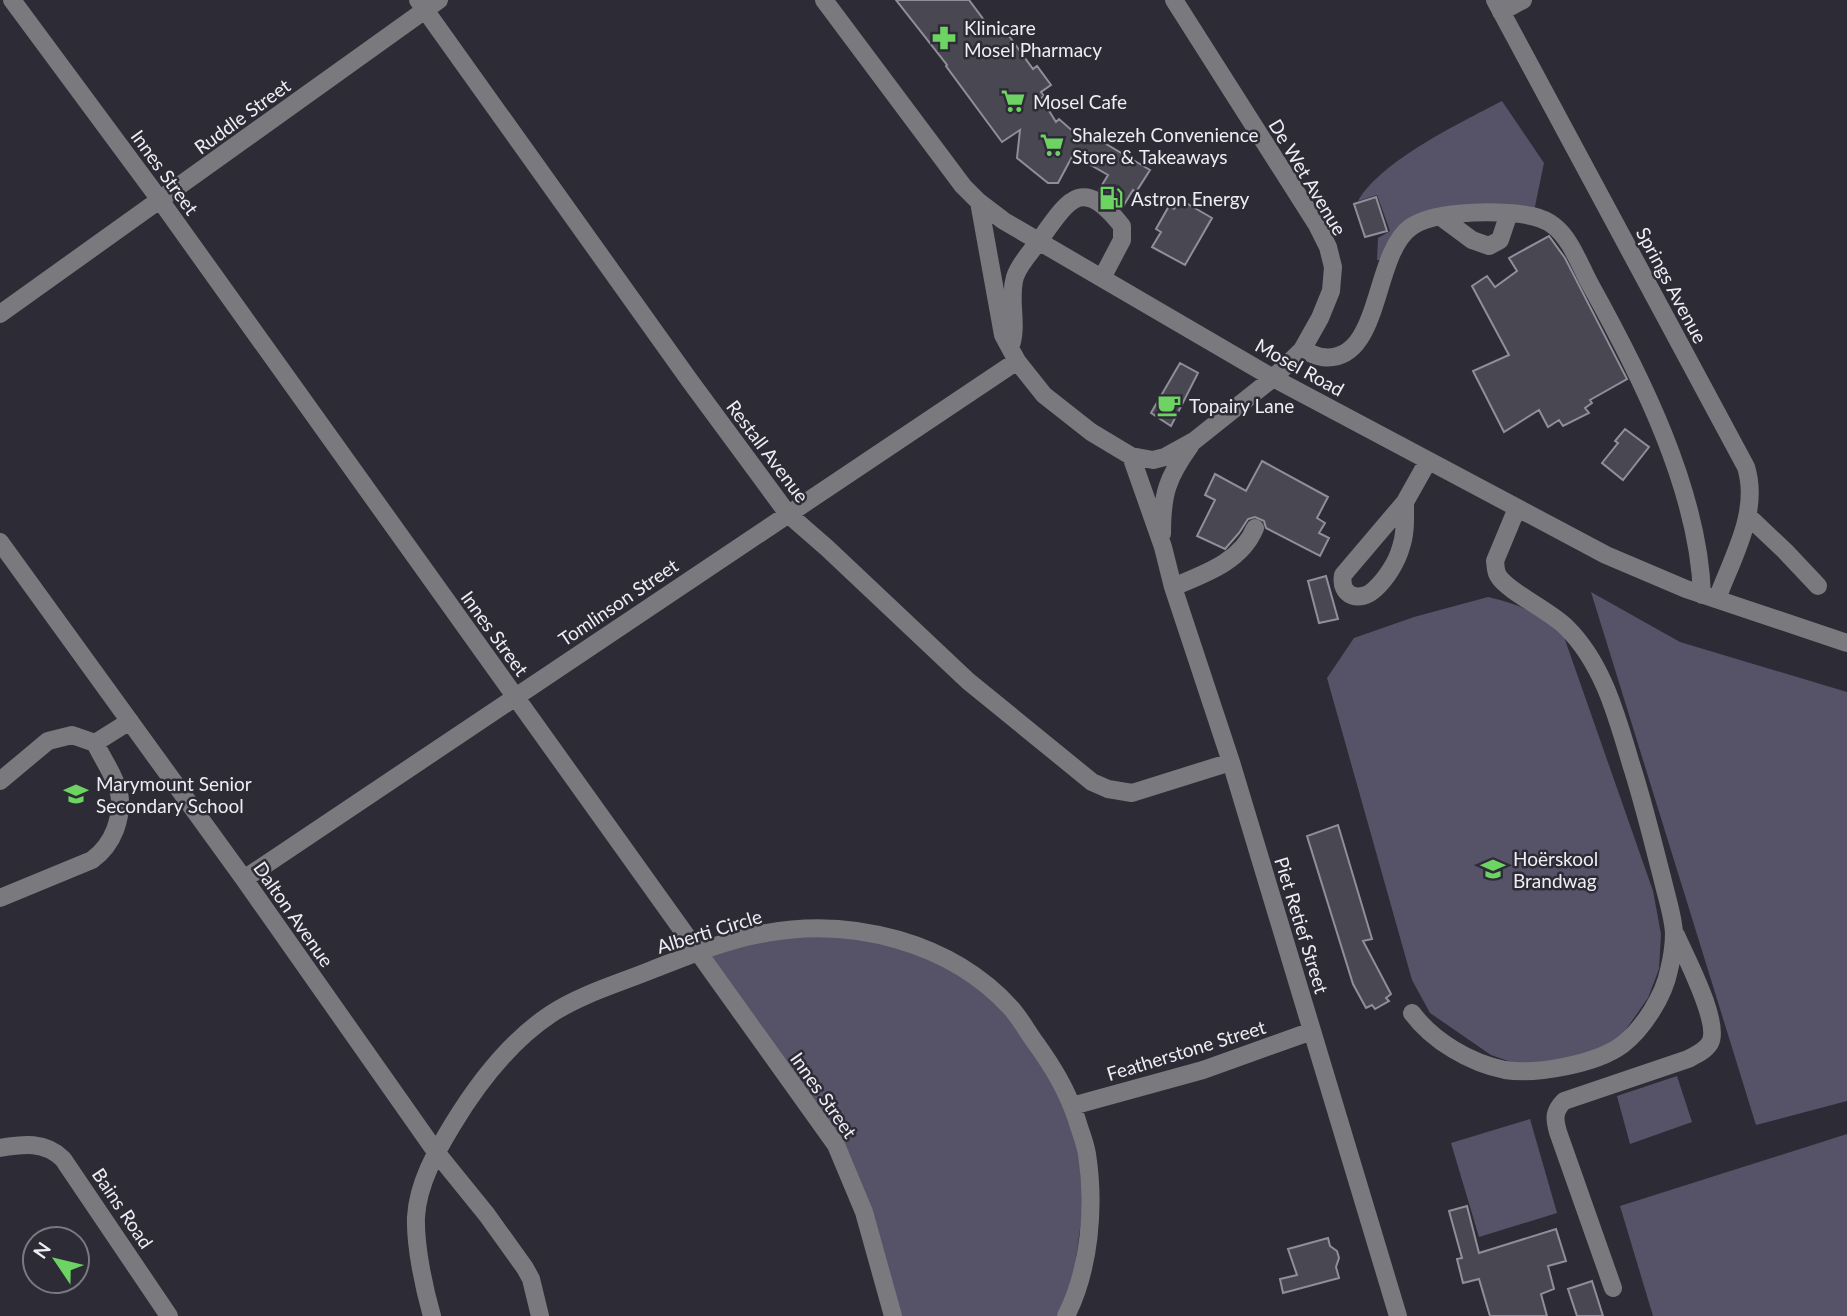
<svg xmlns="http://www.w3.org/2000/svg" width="1847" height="1316" viewBox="0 0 1847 1316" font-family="Lato,sans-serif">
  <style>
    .green { fill: #565369 }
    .building { fill: #494852; stroke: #908e9a; stroke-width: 2 }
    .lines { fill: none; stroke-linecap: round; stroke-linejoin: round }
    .minor { stroke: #79797e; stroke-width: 18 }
    .labels { text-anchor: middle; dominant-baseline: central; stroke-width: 5; stroke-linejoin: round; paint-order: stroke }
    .poi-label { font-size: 19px; fill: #eeedf3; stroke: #2d2b35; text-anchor: start }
    .street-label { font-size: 19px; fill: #eeedf3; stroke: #2d2b35 }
  </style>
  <rect width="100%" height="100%" fill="#2d2b35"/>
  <path class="green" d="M 1502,101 L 1544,163 L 1534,211 L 1430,212 L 1383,260 L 1377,260 L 1378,238 L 1390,231 L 1377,195 L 1358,201 C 1382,160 1460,123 1502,101 Z
    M 1591,592 L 1680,642 L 1847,692 L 1847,1101 L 1756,1125 Z
    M 1488,597 C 1522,605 1535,612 1563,634 L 1653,891 L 1661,934 L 1659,969 L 1648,998 L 1622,1035 L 1604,1047 L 1563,1063 L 1514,1063 L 1491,1055 L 1430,1013 L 1412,980 L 1327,678 L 1354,638 L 1414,617 Z
    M 875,935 L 958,957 L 1012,1008 L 1091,1149 L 1068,1316 L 897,1316 L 854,1169 L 702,953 L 782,936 Z
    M 1677,1076 L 1692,1122 L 1630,1144 L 1617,1096 Z
    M 1530,1119 L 1557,1213 L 1479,1237 L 1451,1143 Z
    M 1847,1134 L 1847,1316 L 1653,1316 L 1620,1206 Z"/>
  <path class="building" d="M 896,0 L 969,0 L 993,32 L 1001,25 L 1033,69 L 1037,66 L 1051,85 L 1041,92 L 1044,96 L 1041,98 L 1056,122 L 1059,119 L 1085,142 L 1089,134 L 1150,170 L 1136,192 L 1133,190 L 1122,208 L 1099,190 L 1108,175 L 1073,155 L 1058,183 L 1048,183 L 1017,158 L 1020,130 L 1002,142 L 946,66 L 947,65 Z
    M 1376,197 L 1387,231 L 1365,237 L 1354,204 Z
    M 1181,200 L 1212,218 L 1185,265 L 1152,247 L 1161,232 L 1156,229 L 1169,206 L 1174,209 Z
    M 1549,236 L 1565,258 L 1627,379 L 1590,400 L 1592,403 L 1585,408 L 1589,413 L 1563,426 L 1559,420 L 1548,427 L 1539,410 L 1504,432 L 1473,371 L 1509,355 L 1472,286 L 1487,276 L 1495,287 L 1517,271 L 1509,258 Z
    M 1180,363 L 1198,373 L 1171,426 L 1151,413 Z
    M 1625,429 L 1649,447 L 1623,480 L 1602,463 L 1618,443 L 1615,441 Z
    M 1262,461 L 1328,497 L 1317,518 L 1325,523 L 1319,533 L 1329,538 L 1320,556 L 1266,528 L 1264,521 L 1255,517 L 1248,519 L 1239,533 L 1225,549 L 1197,536 L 1215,500 L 1205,495 L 1215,474 L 1246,491 Z
    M 1326,576 L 1338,619 L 1319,623 L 1308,581 Z
    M 1338,825 L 1372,939 L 1363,941 L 1391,994 L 1386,998 L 1389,1001 L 1375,1009 L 1372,1005 L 1366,1008 L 1353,984 L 1307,836 Z
    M 1467,1206 L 1479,1253 L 1556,1229 L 1566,1261 L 1548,1266 L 1554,1289 L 1541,1294 L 1547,1316 L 1490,1316 L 1479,1279 L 1463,1283 L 1457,1259 L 1462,1258 L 1449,1211 Z
    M 1328,1238 L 1330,1246 L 1337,1251 L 1339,1258 L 1336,1267 L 1339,1278 L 1283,1293 L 1280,1279 L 1297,1275 L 1288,1249 Z
    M 1592,1281 L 1603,1316 L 1577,1316 L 1568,1289 Z"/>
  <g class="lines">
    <path class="minor" d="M 12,0 L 160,200 L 836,1145 L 864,1212 L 893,1316
      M 418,0 L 690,381 L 788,514 L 827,548 L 968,681 L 1092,782 L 1108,789 L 1132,793 L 1231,762
      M 824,0 L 963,186 L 979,202 L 1004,221 L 1273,378 L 1606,555 L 1686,589 L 1847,643
      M 1495,0 L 1746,467 C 1760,512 1732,558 1717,599
      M 1501,12 L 1523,0
      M 979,202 L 1003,335 L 1017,361 L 1044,395 L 1091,432 L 1131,456 L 1153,460 L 1165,457 L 1194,441 L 1273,378 L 1302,350 L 1320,318 L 1331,291 L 1333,267 L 1328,247 L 1317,225 L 1174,0
      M 1441,217 L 1472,240 L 1489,246 L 1500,240 L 1509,213
      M 0,314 L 439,0
      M 1010,348 C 1019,325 1008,300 1015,277 C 1019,264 1031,252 1039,241 C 1069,199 1082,175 1122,226 L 1122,240 L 1102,278
      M 1302,350 C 1308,352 1315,356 1322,357 C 1382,365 1372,254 1411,227 C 1432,212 1484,211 1509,213 C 1524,214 1542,216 1554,226 C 1571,239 1580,266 1590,284 C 1640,374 1699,491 1702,595
      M 1131,456 L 1163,547 L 1173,587 L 1231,762 L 1398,1316
      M 1405,502 C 1405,517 1406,533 1401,547 C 1397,562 1386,579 1375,589 C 1361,603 1339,597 1343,575 L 1405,502 L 1428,461
      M 1748,516 L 1785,551 L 1818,586
      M 1162,534 C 1162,494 1167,478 1190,446
      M 0,542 L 244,879 L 436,1152 L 487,1215 L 525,1268 L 531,1279 L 540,1316
      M 1173,587 C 1204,574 1241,562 1255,528
      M 0,781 L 48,741 L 72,735 L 95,743 L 130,721
      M 244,879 L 1017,361
      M 0,898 L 92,860 C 103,852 110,843 115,830 C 129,792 112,777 95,743
      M 1412,1013 C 1433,1041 1470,1063 1505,1070 C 1536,1075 1596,1064 1622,1045 C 1643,1029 1664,996 1669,970 C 1672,958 1674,946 1674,933 C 1673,915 1666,895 1662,877 C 1652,839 1643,801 1631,764 C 1617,717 1603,663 1566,627 C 1550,611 1509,592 1499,577 C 1495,572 1496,567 1495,561 L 1517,508
      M 1072,1106 L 1203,1070 L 1312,1031
      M 0,1148 C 23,1144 45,1141 63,1159 L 169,1316
      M 1613,1288 L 1558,1132 C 1554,1118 1554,1111 1564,1101 L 1688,1059 C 1696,1055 1705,1051 1710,1043 C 1721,1023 1685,956 1676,935
      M 432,1316 C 424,1288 415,1246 416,1217 C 418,1183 436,1152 453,1124 C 478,1083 510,1041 551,1014 C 581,994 620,983 654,969 C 690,955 728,939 766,933 C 852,917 951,942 1011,1008 C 1020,1018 1027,1031 1035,1042 C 1053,1067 1067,1090 1077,1120 C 1080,1131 1085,1142 1087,1154 C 1095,1206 1090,1269 1066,1316"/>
  </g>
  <defs>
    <g id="pharmacy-bare" transform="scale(1.89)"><path d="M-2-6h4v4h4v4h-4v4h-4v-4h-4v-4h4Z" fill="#6dd362" stroke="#2d2b35" stroke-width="2.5" paint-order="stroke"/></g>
    <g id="supermarket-bare" transform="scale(1.89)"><path d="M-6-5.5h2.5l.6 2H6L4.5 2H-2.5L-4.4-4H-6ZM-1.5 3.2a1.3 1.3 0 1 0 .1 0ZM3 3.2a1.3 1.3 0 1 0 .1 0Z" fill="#6dd362" stroke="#2d2b35" stroke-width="2.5" paint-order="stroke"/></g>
    <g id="fuel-bare" transform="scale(1.89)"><path d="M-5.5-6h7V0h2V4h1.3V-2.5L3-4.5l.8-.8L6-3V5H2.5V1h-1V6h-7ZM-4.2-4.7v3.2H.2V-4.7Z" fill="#6dd362" stroke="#2d2b35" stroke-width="2.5" paint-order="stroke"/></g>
    <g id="cafe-bare" transform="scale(1.89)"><path d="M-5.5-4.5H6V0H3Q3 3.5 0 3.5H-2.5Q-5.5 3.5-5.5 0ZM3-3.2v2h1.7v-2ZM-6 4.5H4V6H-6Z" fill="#6dd362" stroke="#2d2b35" stroke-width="2.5" paint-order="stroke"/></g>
    <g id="school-bare" transform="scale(1.89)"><path d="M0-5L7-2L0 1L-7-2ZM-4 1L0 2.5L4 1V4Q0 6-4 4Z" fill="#6dd362" stroke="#2d2b35" stroke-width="2.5" paint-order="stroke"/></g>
  </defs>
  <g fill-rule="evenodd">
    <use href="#pharmacy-bare" x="944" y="38"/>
    <use href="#supermarket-bare" x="1013" y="101"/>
    <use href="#supermarket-bare" x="1052" y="145"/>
    <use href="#fuel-bare" x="1111" y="198"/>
    <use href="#cafe-bare" x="1169" y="405"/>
    <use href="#school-bare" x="76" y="794"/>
    <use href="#school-bare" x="1493" y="869"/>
  </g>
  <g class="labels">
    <g class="poi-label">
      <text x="964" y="27">Klinicare<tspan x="964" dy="22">Mosel Pharmacy</tspan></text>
      <text x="1033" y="101">Mosel Cafe</text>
      <text x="1072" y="134">Shalezeh Convenience<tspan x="1072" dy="22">Store &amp; Takeaways</tspan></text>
      <text x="1131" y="198">Astron Energy</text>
      <text x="1189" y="405">Topairy Lane</text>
      <text x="96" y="783">Marymount Senior<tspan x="96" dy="22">Secondary School</tspan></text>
      <text x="1513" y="858">Hoërskool<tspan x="1513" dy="22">Brandwag</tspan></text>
    </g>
    <g class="street-label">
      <text transform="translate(242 116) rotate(-36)">Ruddle Street</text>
      <text transform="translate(165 172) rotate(54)">Innes Street</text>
      <text transform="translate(1308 177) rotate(59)">De Wet Avenue</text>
      <text transform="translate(1672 285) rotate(62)">Springs Avenue</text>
      <text transform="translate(1300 367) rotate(29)">Mosel Road</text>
      <text transform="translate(768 451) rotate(53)">Restall Avenue</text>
      <text transform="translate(618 602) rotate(-34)">Tomlinson Street</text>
      <text transform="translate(495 633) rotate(54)">Innes Street</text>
      <text transform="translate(294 914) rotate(55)">Dalton Avenue</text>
      <text transform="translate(1302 925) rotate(73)">Piet Retief Street</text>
      <text transform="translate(709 931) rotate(-17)">Alberti Circle</text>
      <text transform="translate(1186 1050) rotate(-17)">Featherstone Street</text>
      <text transform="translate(824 1095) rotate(55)">Innes Street</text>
      <text transform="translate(123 1208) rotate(56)">Bains Road</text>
    </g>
  </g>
  <g transform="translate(56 1260) rotate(305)"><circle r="33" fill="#2d2b35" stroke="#7a7981" stroke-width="2"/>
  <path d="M0-5L12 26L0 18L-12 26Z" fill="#6dd362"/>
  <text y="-10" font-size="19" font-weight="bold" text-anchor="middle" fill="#eeedf3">N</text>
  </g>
</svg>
